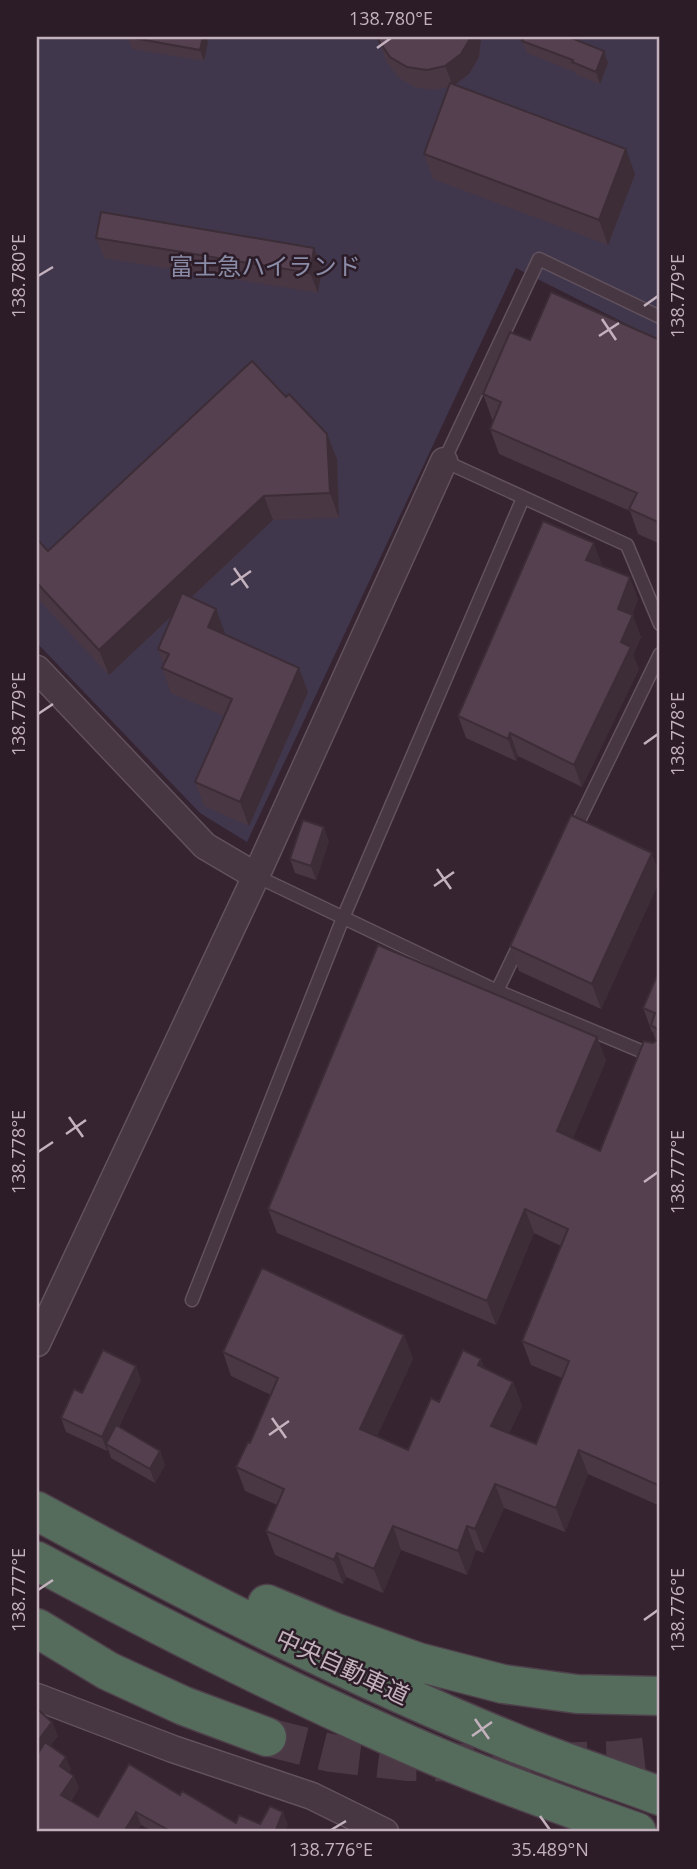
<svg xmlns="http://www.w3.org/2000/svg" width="697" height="1869" viewBox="0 0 697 1869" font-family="'Open Sans','Noto Sans JP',sans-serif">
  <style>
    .green { fill: #41374d }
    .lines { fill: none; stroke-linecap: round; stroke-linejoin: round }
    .motorway-tunnel { stroke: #4b3946; stroke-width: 38; stroke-dasharray: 38 19; stroke-linecap: butt }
    .service-casing { stroke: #61525d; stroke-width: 15 }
    .minor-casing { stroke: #61525d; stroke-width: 29 }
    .motorway-casing { stroke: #4e3f4a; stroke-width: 41 }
    .service { stroke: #473742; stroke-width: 12 }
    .minor { stroke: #473742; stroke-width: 26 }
    .motorway { stroke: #556c5c; stroke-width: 38 }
    .wall { fill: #493744 }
    .shaded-wall { fill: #3c2d37 }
    .building { fill: #55404f; stroke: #3c2d37; stroke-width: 2 }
    .ticks { fill: none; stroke: #c3b2bd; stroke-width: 2.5 }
    .labels { text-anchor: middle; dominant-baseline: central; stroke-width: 5; stroke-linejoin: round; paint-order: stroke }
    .park-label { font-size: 24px; fill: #898ba7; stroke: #2b1c27 }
    .street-label { font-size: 24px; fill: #c3b2bd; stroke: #2b1c27 }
    .neatline { fill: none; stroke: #c3b2bd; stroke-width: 2.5 }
    .ticks-label { font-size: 18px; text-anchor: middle; fill: #c3b2bd }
  </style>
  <rect width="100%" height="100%" fill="#362431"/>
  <path class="green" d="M 37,37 L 660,37 L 660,341 L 516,268 L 247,842 L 200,813 L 37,643 Z"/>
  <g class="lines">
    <path class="motorway-tunnel" d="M 267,1737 L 331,1753 L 407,1762 L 512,1763 L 615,1760 L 660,1755"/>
    <g class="service-casing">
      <path id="service" d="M 660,317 L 539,259 L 444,461 L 627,545 L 660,624
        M 573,833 L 660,654
        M 256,876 L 497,991 L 660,1059
        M 497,991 L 521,941
        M 192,1300 L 343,918 L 523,498"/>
    </g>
    <g class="minor-casing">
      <path id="minor" d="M 37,669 L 205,846 L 256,876
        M 37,1343 L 256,876 L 444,461
        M 37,1697 L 173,1749 L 312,1796 L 385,1832"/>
    </g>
    <g class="motorway-casing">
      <path id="motorway" d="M 37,1511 C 194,1596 354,1678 520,1745 C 566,1763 614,1779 660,1796
        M 37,1561 C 154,1624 273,1684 394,1738 C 473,1774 556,1803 637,1832
        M 267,1604 L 334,1632 L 418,1662 L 503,1684 L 577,1694 L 660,1696
        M 37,1628 L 108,1671 L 184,1706 L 267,1737"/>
    </g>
    <use href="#service" class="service"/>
    <use href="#minor" class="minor"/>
    <use href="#motorway" class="motorway"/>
  </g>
  <path class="wall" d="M 128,37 L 208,42 L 204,61 L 132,49 Z
    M 378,37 L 481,37 L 479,57 L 469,74 L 455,84 L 635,174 L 608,245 L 433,179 L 424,154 L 449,87 L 434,90 L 414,87 L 398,77 L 386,61 Z
    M 571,38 L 604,51 L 608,63 L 600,84 L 576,75 L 575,72 L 527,53 L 522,41 Z
    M 96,238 L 314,248 L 322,268 L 318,293 L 104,258 Z
    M 530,340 L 660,340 L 660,544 L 638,534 L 630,511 L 499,454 L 490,429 L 494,420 L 492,419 L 483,394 Z
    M 286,397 L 327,434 L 337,459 L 339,518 L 273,520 L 191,598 L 216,609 L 224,634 L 299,668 L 308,692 L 249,826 L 204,806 L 195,782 L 224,716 L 171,693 L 162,668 L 164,665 L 158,649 L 173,615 L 109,675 L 37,598 L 37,539 L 48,551 Z
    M 601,566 L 638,599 L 632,615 L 641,637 L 633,655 L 639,669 L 582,787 L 518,756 L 516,761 L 466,738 L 458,716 Z
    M 329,841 L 316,880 L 295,873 L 290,859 Z
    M 660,868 L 660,885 L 659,882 L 601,1009 L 519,971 L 510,946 L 659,871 Z
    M 660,969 L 660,1506 L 588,1474 L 565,1532 L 504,1508 L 484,1553 L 476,1550 L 467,1575 L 401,1550 L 383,1593 L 346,1577 L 343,1584 L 275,1555 L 266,1531 L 277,1505 L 245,1491 L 236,1467 L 250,1443 L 271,1395 L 231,1376 L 223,1352 L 404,1335 L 413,1359 L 377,1436 L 408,1450 L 439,1402 L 485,1368 L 513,1382 L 522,1406 L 509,1433 L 536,1444 L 562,1378 L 531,1365 L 522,1341 L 561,1246 L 534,1233 L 496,1325 L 277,1233 L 268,1209 L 597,1037 L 606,1061 L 573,1138 L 600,1151 L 653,1043 L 656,1041 L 653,1032 L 652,1032 L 643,1008 Z
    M 136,1366 L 141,1380 L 119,1427 L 160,1451 L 165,1465 L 155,1483 L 111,1458 L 108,1449 L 107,1451 L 66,1432 L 61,1418 L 82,1393 Z
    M 52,1722 L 58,1736 L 50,1746 L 71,1769 L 69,1772 L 74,1776 L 79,1788 L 71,1801 L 98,1817 L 180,1795 L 236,1823 L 288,1824 L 284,1832 L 155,1832 L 141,1825 L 136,1832 L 37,1832 Z"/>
  <path class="shaded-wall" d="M 203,37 L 206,37 L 208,42 L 204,61 L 200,50 Z
    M 471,37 L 481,37 L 479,57 L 469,74 L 453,86 L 445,66 Z
    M 604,51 L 608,63 L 600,84 L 596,72 Z
    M 626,149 L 635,174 L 608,245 L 599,220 Z
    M 314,248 L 322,268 L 318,293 L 310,273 Z
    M 327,434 L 337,459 L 339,518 L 330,493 Z
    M 264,496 L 273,520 L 109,675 L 99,650 Z
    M 594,543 L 602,565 L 586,560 Z
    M 630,577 L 638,599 L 630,622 L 633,615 L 641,637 L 633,655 L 639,669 L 582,787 L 574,765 L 621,642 L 618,609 Z
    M 216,609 L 225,633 L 216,651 L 208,627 Z
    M 299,668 L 308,692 L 249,826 L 240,802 Z
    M 510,733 L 518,756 L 516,761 L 508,739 Z
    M 324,827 L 329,841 L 316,880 L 311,866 Z
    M 652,853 L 660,875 L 657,876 L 659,882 L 601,1009 L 592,984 Z
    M 597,1037 L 606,1061 L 566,1155 L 557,1131 Z
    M 525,1209 L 534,1233 L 496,1325 L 487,1301 Z
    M 404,1335 L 413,1359 L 369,1453 L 360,1429 Z
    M 481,1359 L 490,1383 L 478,1365 Z
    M 136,1366 L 141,1380 L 110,1446 L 106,1444 L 108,1449 L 107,1451 L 102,1437 Z
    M 513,1382 L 522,1406 L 500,1450 L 491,1426 Z
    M 579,1450 L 588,1474 L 565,1532 L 556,1508 Z
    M 160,1451 L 165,1465 L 155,1483 L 150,1469 Z
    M 495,1484 L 504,1508 L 484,1553 L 475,1529 Z
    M 393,1526 L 401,1550 L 383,1593 L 374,1569 Z
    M 467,1526 L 476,1550 L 467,1575 L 458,1551 Z
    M 337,1553 L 346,1577 L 343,1584 L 334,1560 Z
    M 52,1722 L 58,1736 L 37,1762 L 37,1742 Z
    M 66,1757 L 71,1769 L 64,1779 L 60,1766 Z
    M 74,1776 L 79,1788 L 66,1807 L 61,1795 Z
    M 136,1812 L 141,1825 L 136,1832 L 124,1832 Z
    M 283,1812 L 288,1824 L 284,1832 L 275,1832 Z"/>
  <path class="building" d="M 128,37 L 203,37 L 200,50 Z
    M 378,37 L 471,37 L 461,54 L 445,66 L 427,70 L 407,67 L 390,57 L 379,41 Z
    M 524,37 L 569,37 L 604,51 L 596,72 L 572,62 L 573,60 L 522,41 Z
    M 450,83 L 626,149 L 599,220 L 424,154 Z
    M 101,212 L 314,248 L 310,273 L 96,238 Z
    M 551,292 L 660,340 L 660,523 L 629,509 L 637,493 L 490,429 L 501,402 L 483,394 L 510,332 L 530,340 Z
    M 252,361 L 286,397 L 289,394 L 327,434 L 330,493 L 264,496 L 99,650 L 37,583 L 37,539 L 48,551 Z
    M 543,521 L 594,543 L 586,560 L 630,577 L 618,609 L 633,615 L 621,642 L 631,647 L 574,765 L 510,733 L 508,739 L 458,716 Z
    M 182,593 L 216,609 L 208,627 L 299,668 L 240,802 L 195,782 L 232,699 L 162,668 L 169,654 L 158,649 Z
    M 571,815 L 652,853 L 592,984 L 510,946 Z
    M 303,820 L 324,827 L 311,866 L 290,859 Z
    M 660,868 L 660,877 L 657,876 Z
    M 378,945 L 597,1037 L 557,1131 L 600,1151 L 644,1041 L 653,1043 L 660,1038 L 659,1030 L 651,1025 L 655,1013 L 643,1008 L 660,969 L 660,1486 L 579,1450 L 556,1508 L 495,1484 L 475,1529 L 467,1526 L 458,1551 L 393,1526 L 374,1569 L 337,1553 L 334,1560 L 266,1531 L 284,1489 L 236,1467 L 248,1442 L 250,1443 L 278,1378 L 223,1352 L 262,1268 L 404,1335 L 360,1429 L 408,1450 L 431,1398 L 439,1402 L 463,1350 L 481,1359 L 478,1365 L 513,1382 L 491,1426 L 536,1444 L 569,1361 L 522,1341 L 568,1229 L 525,1209 L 487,1301 L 268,1209 Z
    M 103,1350 L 136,1366 L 102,1437 L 61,1418 L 74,1389 L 82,1393 Z
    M 116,1425 L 160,1451 L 150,1469 L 106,1444 Z
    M 37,1709 L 52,1722 L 37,1742 Z
    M 45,1742 L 66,1757 L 60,1766 L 74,1776 L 61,1795 L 98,1817 L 129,1764 L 180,1795 L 182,1791 L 236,1823 L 239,1815 L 260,1824 L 270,1806 L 283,1812 L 275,1832 L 172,1832 L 136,1812 L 124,1832 L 37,1832 L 37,1755 Z"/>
  <path class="ticks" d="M 377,48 L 391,38M 38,276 L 53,267M 644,306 L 658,296M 602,319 L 616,340M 599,336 L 619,323M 234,568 L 248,588M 231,585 L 251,571M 38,714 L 53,704M 644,744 L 658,734M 437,869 L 451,889M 434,886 L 454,872M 69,1117 L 83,1137M 66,1134 L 86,1120M 38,1152 L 53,1142M 644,1182 L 658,1172M 272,1418 L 286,1438M 269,1435 L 289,1421M 38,1590 L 53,1580M 644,1620 L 658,1610M 475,1719 L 489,1739M 472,1736 L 492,1722M 540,1816 L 550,1830M 331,1830 L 346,1821"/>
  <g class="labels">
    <g class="park-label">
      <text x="265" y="265">富士急ハイランド</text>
    </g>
    <g class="street-label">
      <text transform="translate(343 1666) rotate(25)">中央自動車道</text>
    </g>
  </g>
  <rect width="697" height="1869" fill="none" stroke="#2b1c27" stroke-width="77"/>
  <rect x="38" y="38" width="620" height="1792" class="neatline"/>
  <g class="ticks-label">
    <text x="391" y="25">138.780°E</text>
    <text transform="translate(19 276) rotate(-90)" y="6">138.780°E</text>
    <text transform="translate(678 296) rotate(-90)" y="6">138.779°E</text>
    <text transform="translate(19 714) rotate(-90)" y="6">138.779°E</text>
    <text transform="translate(678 734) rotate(-90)" y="6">138.778°E</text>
    <text transform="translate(19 1152) rotate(-90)" y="6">138.778°E</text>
    <text transform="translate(678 1172) rotate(-90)" y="6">138.777°E</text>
    <text transform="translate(19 1590) rotate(-90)" y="6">138.777°E</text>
    <text transform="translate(678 1610) rotate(-90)" y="6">138.776°E</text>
    <text x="331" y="1856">138.776°E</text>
    <text x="550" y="1856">35.489°N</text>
  </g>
</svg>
